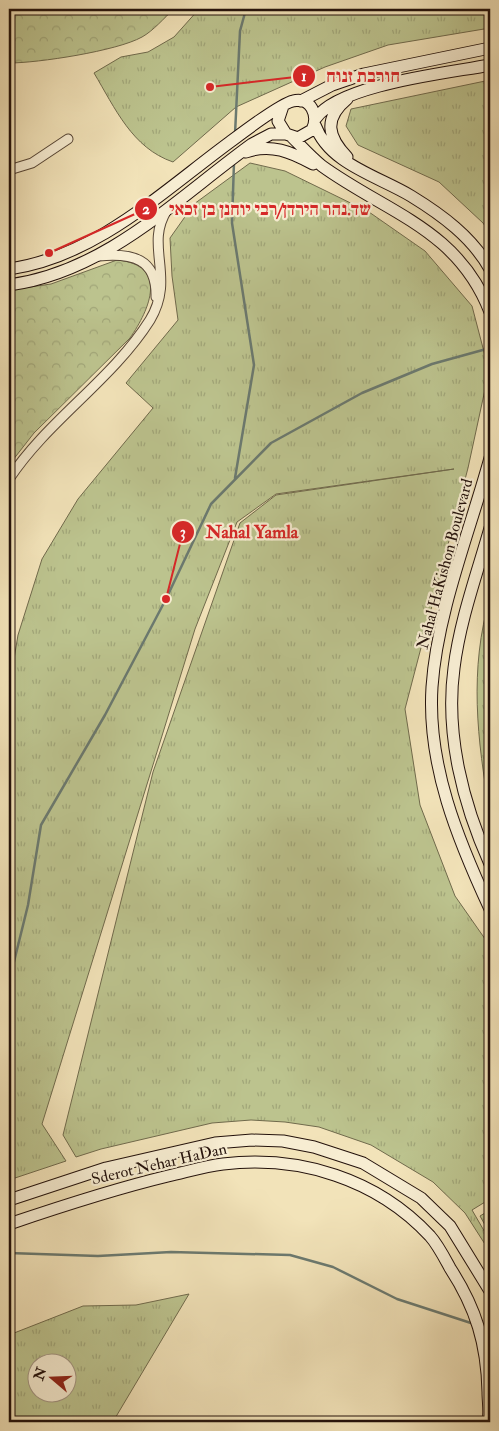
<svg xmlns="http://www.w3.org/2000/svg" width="499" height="1431" viewBox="0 0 499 1431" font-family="'IM FELL Double Pica','Frank Ruhl Libre',serif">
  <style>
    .grass { fill: url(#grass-tufts); stroke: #706a4c; fill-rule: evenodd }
    .forest { fill: url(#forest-crowns); stroke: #706a4c }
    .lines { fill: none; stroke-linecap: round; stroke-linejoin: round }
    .stream { stroke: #6b796f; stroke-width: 2.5 }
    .street-casing { stroke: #574636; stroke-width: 11 }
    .secondary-casing { stroke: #23110b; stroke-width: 13 }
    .street { stroke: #f7edd2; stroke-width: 9 }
    .secondary { stroke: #f7edd2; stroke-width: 11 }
    .labels { text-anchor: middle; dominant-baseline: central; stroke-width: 4.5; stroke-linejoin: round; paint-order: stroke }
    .street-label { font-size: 16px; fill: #23110b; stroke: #f7edd2 }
    .leader { fill: none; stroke: #d62828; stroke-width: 2 }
    .callout-dot { fill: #d62828; stroke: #f7edd2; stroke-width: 2 }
    .mark-label { font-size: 15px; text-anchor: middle; font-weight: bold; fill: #fff }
    .callout-label { font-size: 18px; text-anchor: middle; font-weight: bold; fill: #d62828; stroke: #f7edd2; stroke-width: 4.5; stroke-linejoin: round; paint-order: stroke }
  </style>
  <defs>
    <pattern id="grass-tufts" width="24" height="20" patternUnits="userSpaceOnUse" patternTransform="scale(1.25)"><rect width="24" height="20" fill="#bcc38e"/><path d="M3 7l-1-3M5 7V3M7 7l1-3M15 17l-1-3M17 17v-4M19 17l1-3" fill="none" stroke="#a1a679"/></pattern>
    <pattern id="forest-crowns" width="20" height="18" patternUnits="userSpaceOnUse" patternTransform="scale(1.25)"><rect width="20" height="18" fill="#bcc38e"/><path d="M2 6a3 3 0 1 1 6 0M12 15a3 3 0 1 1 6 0" fill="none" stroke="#a1a679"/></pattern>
  </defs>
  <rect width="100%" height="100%" fill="#f2e3b9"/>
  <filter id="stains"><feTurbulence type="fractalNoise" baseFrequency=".004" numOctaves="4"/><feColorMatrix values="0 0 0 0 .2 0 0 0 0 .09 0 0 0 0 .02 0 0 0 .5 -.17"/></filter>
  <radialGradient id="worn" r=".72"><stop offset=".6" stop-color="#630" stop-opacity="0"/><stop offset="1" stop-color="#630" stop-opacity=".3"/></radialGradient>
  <path class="grass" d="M 199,9 L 490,9 L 490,28 L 388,45 L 325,67 L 236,107 L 173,162 C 132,148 115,108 94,73 L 121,57 L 148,52 L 174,37 Z
    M 490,80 L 490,233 L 483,223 L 439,182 L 358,145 L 346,126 L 351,109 Z
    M 250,163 L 285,171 L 369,212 L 425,251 L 472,306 L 489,371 L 468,468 L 405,709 L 420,805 L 455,896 L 490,946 L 490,1199 L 472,1210 L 490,1241 L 490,1252 L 465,1213 L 433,1182 L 371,1145 L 319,1127 L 285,1122 L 251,1120 L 212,1123 L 101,1149 L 76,1157 L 63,1135 L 153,772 L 240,523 L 276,495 L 454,469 L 276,494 L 237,522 L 195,629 L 42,1124 L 66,1161 L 9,1180 L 9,689 L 18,635 L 42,559 L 78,499 L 153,408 L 126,383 L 178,320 L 172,276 L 170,238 L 194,204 Z
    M 490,598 L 490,812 C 477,741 469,668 490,598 Z
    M 189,1294 L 114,1420 L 116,1422 L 9,1422 L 9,1335 L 83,1306 L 136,1305 ZM 38,1364 L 68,1364 L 68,1394 L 38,1394 Z"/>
  <path class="forest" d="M 9,9 L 174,9 C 164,18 153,31 142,37 C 117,51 38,63 9,63 Z
    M 117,260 C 169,265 150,309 130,338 L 34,433 L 9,465 L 9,290 L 51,284 Z
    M 490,1210 L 490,1234 L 480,1216 Z"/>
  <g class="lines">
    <path class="stream" d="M 235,134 L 240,31 L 246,9
      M 234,162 L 232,223 L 254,365 L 235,478
      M 9,982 L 28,905 L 41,825 L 105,715 L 166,599 L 211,504 L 271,443 L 362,393 L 432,364 L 490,348
      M 9,1253 L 98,1256 L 171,1252 L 290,1255 L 333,1267 L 397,1299 L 474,1324
      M 482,1326 L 490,1328"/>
    <g class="street-casing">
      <path id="street" d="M 9,170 L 32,163 L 68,139
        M 99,256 C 132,253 157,258 156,297
        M 9,479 C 48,420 112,380 150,320 C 176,277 144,246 167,210"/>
    </g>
    <g class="secondary-casing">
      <path id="secondary" d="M 347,99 C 323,119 328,137 347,157
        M 301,101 L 332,85 L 364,74 L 490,48
        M 316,118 C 340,84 449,73 490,65
        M 315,125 C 329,164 378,176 411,196 C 442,215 472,237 490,269
        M 292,137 C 302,147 311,157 322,166 C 387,213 458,229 490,312
        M 246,152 C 271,143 291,152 313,164
        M 9,269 C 95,257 162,192 230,142 C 242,133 280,104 293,101 C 311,96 319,116 312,130 L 298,138 L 286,134 L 278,121 L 283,106
        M 9,285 C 106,272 176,199 252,144 L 271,134 L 286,134
        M 490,458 C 470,531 437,612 432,687 C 427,765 458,840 490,909
        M 490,528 C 477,574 460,620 454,668 C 445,734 463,804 490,864
        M 9,1200 L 106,1168 L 215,1143 L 252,1140 L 283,1141 L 314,1147 L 363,1163 L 421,1198 L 450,1226 L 490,1291
        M 9,1224 C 62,1206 114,1189 168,1176 C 186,1172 205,1166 223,1164 C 300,1155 377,1179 430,1236 C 438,1245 444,1257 450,1268 C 476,1308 487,1344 488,1392 C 488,1402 490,1413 488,1422"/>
    </g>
    <use href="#street" class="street"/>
    <use href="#secondary" class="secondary"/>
  </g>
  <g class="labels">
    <g class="street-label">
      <text transform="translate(445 564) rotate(-75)">Nahal HaKishon Boulevard</text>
      <text transform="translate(159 1164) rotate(-13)">Sderot Nehar HaDan</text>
    </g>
  </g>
  <path class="leader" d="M210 87L304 76M49 253L146 209M166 599L183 532"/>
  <g class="callout-dot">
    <circle cx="210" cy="87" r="5"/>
    <circle cx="49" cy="253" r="5"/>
    <circle cx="166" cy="599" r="5"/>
    <circle cx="304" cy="76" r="12"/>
    <circle cx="146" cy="209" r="12"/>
    <circle cx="183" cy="532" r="12"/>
  </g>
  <g class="mark-label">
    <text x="304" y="81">1</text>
    <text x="146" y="214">2</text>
    <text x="183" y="537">3</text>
  </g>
  <g class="callout-label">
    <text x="363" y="82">חורבת זנוח</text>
    <text x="270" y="215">שד.נהר הירדן/רבי יוחנן בן זכאי</text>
    <text x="252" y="538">Nahal Yamla</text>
  </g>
  <rect width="499" height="1431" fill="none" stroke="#f2e3b9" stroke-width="30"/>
  <rect x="10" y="10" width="479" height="1411" fill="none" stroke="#23110b" stroke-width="2.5"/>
  <rect x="15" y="15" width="469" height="1401" fill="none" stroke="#23110b"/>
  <g transform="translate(52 1378) rotate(289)"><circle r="24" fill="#f7edd2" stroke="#a29582"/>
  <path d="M0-4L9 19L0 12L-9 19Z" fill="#8f2418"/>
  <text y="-8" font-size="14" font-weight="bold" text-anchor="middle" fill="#23110b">N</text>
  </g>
  <rect width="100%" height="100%" filter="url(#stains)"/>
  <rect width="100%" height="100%" fill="url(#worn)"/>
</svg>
